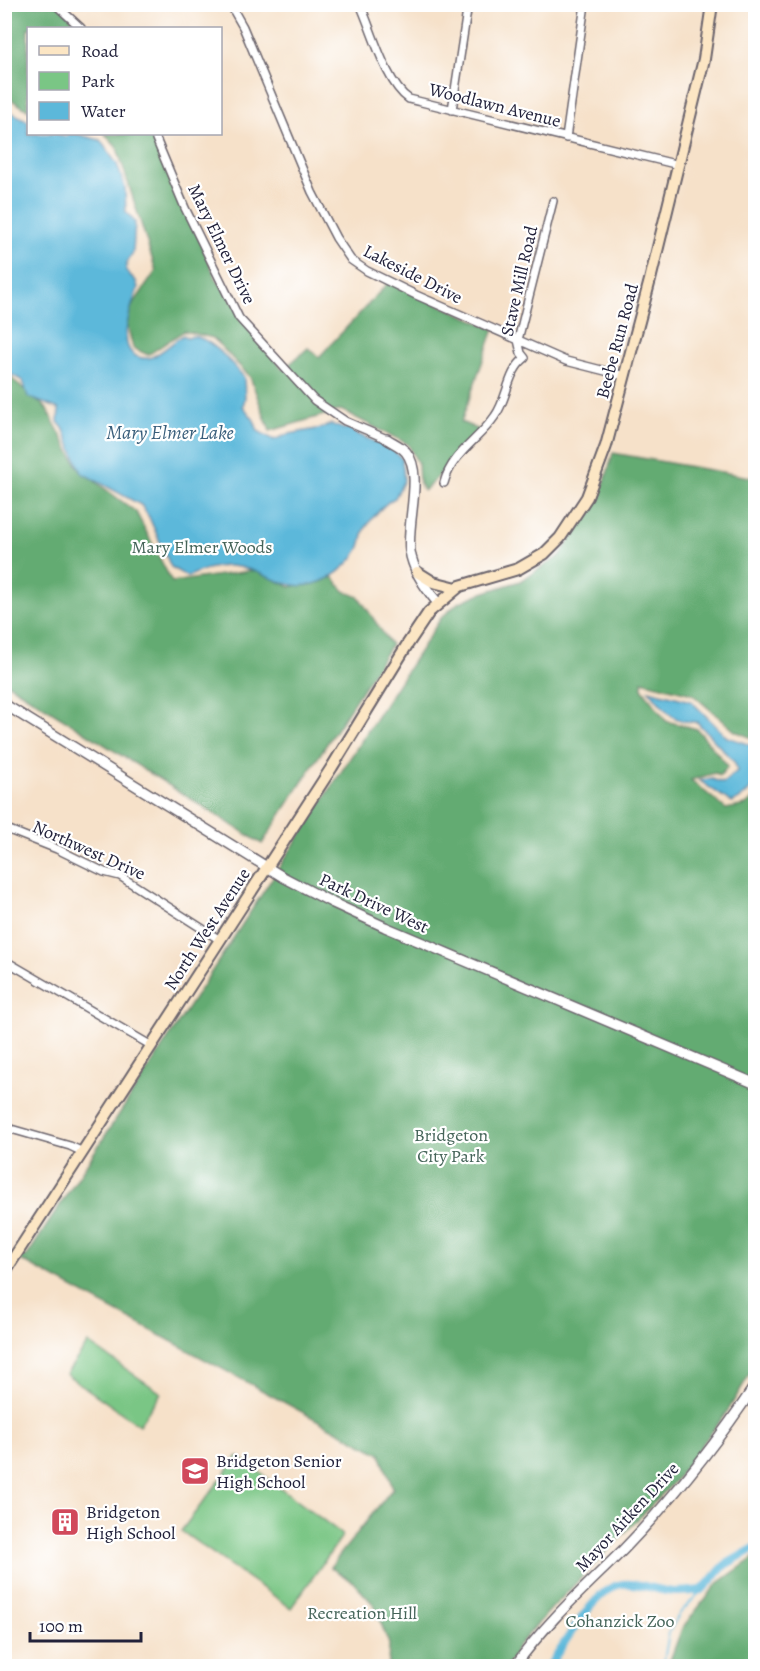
<svg xmlns="http://www.w3.org/2000/svg" width="760" height="1671" viewBox="0 0 760 1671" font-family="Alegreya,serif">
  <style>
    .green { fill: #7ac685; stroke: #4e7460; stroke-width: 1.5 }
    .forest { fill: #63ab72; stroke: #426656; stroke-width: 1.5 }
    .water { fill: #5cb8da; stroke: #3f6d8a; stroke-width: 1.5 }
    .lines { fill: none; stroke-linecap: round; stroke-linejoin: round }
    .stream { stroke: #5cb8da; stroke-width: 2 }
    .canal { stroke: #5cb8da; stroke-width: 8 }
    .minor-casing { stroke: #6c656d; stroke-width: 10 }
    .tertiary-casing { stroke: #6c656d; stroke-width: 12 }
    .secondary-casing { stroke: #6c656d; stroke-width: 14 }
    .minor { stroke: #fff; stroke-width: 7 }
    .tertiary { stroke: #fff; stroke-width: 9 }
    .secondary { stroke: #fce6c4; stroke-width: 10 }
    .labels { text-anchor: middle; dominant-baseline: central; stroke-width: 4.5; stroke-linejoin: round; paint-order: stroke }
    .street-label { font-size: 18px; fill: #22223b; stroke: #fff }
    .park-label { font-size: 18px; fill: #456459; stroke: #fff }
    .poi-label { font-size: 18px; fill: #22223b; stroke: #fff; text-anchor: start }
    .water-label { font-size: 20px; font-style: italic; fill: #395e7b; stroke: #fff }
  </style>
  <rect width="100%" height="100%" fill="#fff"/>
  <filter id="ink" filterUnits="userSpaceOnUse"><feTurbulence type="fractalNoise" baseFrequency=".0167" numOctaves="2"/><feDisplacementMap in="SourceGraphic" scale="12" xChannelSelector="R" yChannelSelector="G"/><feConvolveMatrix kernelMatrix="1 2 1 2 8 2 1 2 1" color-interpolation-filters="sRGB"/></filter>
  <filter id="wash" filterUnits="userSpaceOnUse"><feTurbulence type="fractalNoise" baseFrequency=".008" numOctaves="4" result="noise"/><feDisplacementMap in="SourceGraphic" scale="24" xChannelSelector="R" yChannelSelector="G"/><feGaussianBlur stdDeviation="1.35" result="paint"/><feColorMatrix in="noise" values="0 0 0 0 0 0 0 0 0 0 0 0 0 0 0 0 0 1.4 0 .05"/><feComposite in="paint" operator="in"/></filter>
  <g filter="url(#wash)">
    <rect width="100%" height="100%" fill="#f6e1c9"/>
    <path class="green" d="M 88,1343 L 161,1393 L 139,1425 L 66,1374 Z
      M 238,1456 L 343,1535 L 291,1608 L 181,1531 Z"/>
    <path class="forest" d="M 5,5 L 59,5 L 80,28 L 28,28 L 28,110 L 5,96 Z
      M 105,134 L 153,134 L 216,278 L 283,370 L 308,348 L 319,357 L 389,282 L 494,329 L 461,422 L 482,431 L 424,491 L 419,483 L 418,464 L 408,444 L 341,410 L 270,431 L 250,377 L 213,338 L 184,331 L 148,355 L 133,348 L 125,316 L 156,271 L 117,148 Z
      M 4,372 L 46,408 L 80,470 L 136,512 L 172,582 L 256,570 L 290,587 L 333,577 L 344,591 L 359,597 L 391,645 L 262,844 L 5,682 Z
      M 613,453 L 755,478 L 756,711 L 752,738 L 735,731 L 692,694 L 642,681 L 642,688 L 666,721 L 697,729 L 728,766 L 720,776 L 715,773 L 691,780 L 726,809 L 746,805 L 755,797 L 755,1365 L 729,1409 L 674,1482 L 551,1609 L 519,1645 L 507,1666 L 388,1666 L 389,1644 L 374,1605 L 352,1581 L 330,1567 L 393,1488 L 380,1454 L 15,1257 L 27,1256 L 441,618 L 458,603 L 479,594 L 520,581 L 560,556 L 605,481 Z
      M 755,1557 L 755,1666 L 668,1666 L 682,1628 L 717,1584 Z"/>
    <path class="water" d="M 5,109 L 28,121 L 28,134 L 56,134 L 65,137 L 69,134 L 76,134 L 100,140 L 117,164 L 125,188 L 126,212 L 135,222 L 133,253 L 127,261 L 126,271 L 136,281 L 138,288 C 132,305 117,343 134,355 C 140,358 146,360 152,357 C 163,352 173,342 183,335 L 188,338 L 193,336 C 213,339 231,363 244,377 L 245,398 L 243,406 L 254,420 L 258,431 L 274,440 L 289,434 L 322,428 L 331,424 L 344,429 L 349,428 L 355,433 L 393,450 L 402,459 L 404,480 L 395,498 C 386,501 368,522 364,531 C 362,537 362,543 359,549 C 353,560 340,572 329,578 C 287,600 268,568 231,566 C 215,565 201,570 187,577 L 171,567 L 149,517 L 141,505 L 82,473 L 63,428 L 58,422 L 59,409 L 28,397 L 23,381 L 5,371 Z
      M 649,690 L 691,701 L 727,737 L 755,746 C 756,776 760,790 732,803 L 699,780 L 712,779 L 723,783 L 737,771 L 735,763 L 697,722 C 671,723 665,709 649,690 Z"/>
    <g class="lines">
      <path class="stream" d="M 663,1666 L 669,1632 L 680,1613 L 702,1590"/>
      <path class="canal" d="M 549,1666 C 563,1646 594,1591 618,1585 C 635,1580 656,1591 674,1592 C 683,1592 693,1591 702,1590 L 725,1565 L 756,1547"/>
    </g>
  </g>
  <g filter="url(#ink)">
    <g class="lines">
      <g class="minor-casing">
        <path id="minor" d="M 55,4 L 81,28
          M 230,4 L 243,27 L 312,192 L 336,238 L 351,260 L 367,271 L 416,295 L 566,361 L 625,376
          M 360,4 C 372,30 386,84 409,99 L 679,165
          M 452,110 L 468,4
          M 154,134 L 185,208 L 239,318 L 314,400 L 345,421 L 387,439
          M 566,138 L 585,4
          M 444,483 C 452,453 479,440 495,416 C 508,398 507,372 525,358 L 521,353 L 518,340 L 553,201
          M 4,828 L 57,849 L 104,872 L 120,876 L 220,940
          M 4,960 L 152,1046
          M 4,1127 L 70,1146 L 83,1152"/>
      </g>
      <g class="tertiary-casing">
        <path id="tertiary" d="M 387,439 C 393,443 401,446 406,452 C 424,474 406,522 410,551 C 413,571 425,588 438,603
          M 4,704 L 283,877 L 333,903 L 385,927 L 756,1084
          M 515,1666 C 546,1622 586,1587 624,1549 C 673,1498 717,1443 756,1384"/>
      </g>
      <g class="secondary-casing">
        <path id="secondary" d="M 417,572 L 433,582 L 457,588
          M 4,1273 L 332,767 L 407,645 L 429,612 L 460,586 L 518,569 L 544,554 L 560,538 L 587,497 L 606,446 L 650,280 L 704,59 L 712,4"/>
      </g>
      <use href="#minor" class="minor"/>
      <use href="#tertiary" class="tertiary"/>
      <use href="#secondary" class="secondary"/>
    </g>
  </g>
  <defs>
    <g id="school-square" transform="scale(1.5)"><rect x="-9" y="-9" width="18" height="18" rx="4" fill="#d1495b" stroke="#fff"/><path d="M0-5L7-2L0 1L-7-2ZM-4 1L0 2.5L4 1V4Q0 6-4 4Z" fill="#fff"/></g>
    <g id="building-square" transform="scale(1.5)"><rect x="-9" y="-9" width="18" height="18" rx="4" fill="#d1495b" stroke="#fff"/><path d="M-4-6H4V6H1V3H-1V6H-4ZM-2.5-4.3h1.7v1.8h-1.7ZM.8-4.3h1.7v1.8H.8ZM-2.5-1h1.7V.8h-1.7ZM.8-1h1.7V.8H.8Z" fill="#fff"/></g>
  </defs>
  <g fill-rule="evenodd">
    <use href="#school-square" x="195" y="1471"/>
    <use href="#building-square" x="65" y="1522"/>
  </g>
  <g class="labels">
    <g class="street-label">
      <text transform="translate(495 105) rotate(14)">Woodlawn Avenue</text>
      <text transform="translate(222 244) rotate(64)">Mary Elmer Drive</text>
      <text transform="translate(413 274) rotate(27)">Lakeside Drive</text>
      <text transform="translate(519 281) rotate(-77)">Stave Mill Road</text>
      <text transform="translate(617 341) rotate(-75)">Beebe Run Road</text>
      <text transform="translate(89 850) rotate(24)">Northwest Drive</text>
      <text transform="translate(374 903) rotate(25)">Park Drive West</text>
      <text transform="translate(207 929) rotate(-57)">North West Avenue</text>
      <text transform="translate(627 1517) rotate(-47)">Mayor Aitken Drive</text>
    </g>
    <g class="park-label">
      <text x="202" y="547">Mary Elmer Woods</text>
      <text x="451" y="1135">Bridgeton<tspan x="451" dy="21">City Park</tspan></text>
      <text x="362" y="1613">Recreation Hill</text>
      <text x="620" y="1621">Cohanzick Zoo</text>
    </g>
    <g class="poi-label">
      <text x="216" y="1461">Bridgeton Senior<tspan x="216" dy="21">High School</tspan></text>
      <text x="86" y="1512">Bridgeton<tspan x="86" dy="21">High School</tspan></text>
    </g>
    <g class="water-label">
      <text x="170" y="432">Mary Elmer Lake</text>
    </g>
  </g>
  <rect width="760" height="1671" fill="none" stroke="#fff" stroke-width="24"/>
  <rect x="27" y="27" width="195" height="108" fill="#ffffff" stroke="#a7a7b1" stroke-width="1.5"/>
  <rect x="39" y="46" width="30" height="9" fill="#fce6c4" stroke="#a7a7b1" stroke-width="1.5"/>
  <text x="81" y="57" font-size="18" fill="#22223b">Road</text>
  <rect x="39" y="72" width="30" height="18" fill="#7ac685" stroke="#a7a7b1" stroke-width="1.5"/>
  <text x="81" y="87" font-size="18" fill="#22223b">Park</text>
  <rect x="39" y="102" width="30" height="18" fill="#5cb8da" stroke="#a7a7b1" stroke-width="1.5"/>
  <text x="81" y="117" font-size="18" fill="#22223b">Water</text>
  <path d="M30 1632v9h111v-9" fill="none" stroke="#22223b" stroke-width="3"/>
  <text x="39" y="1632" font-size="18" fill="#22223b" stroke="#ffffff" stroke-width="4.5" paint-order="stroke">100 m</text>
</svg>
